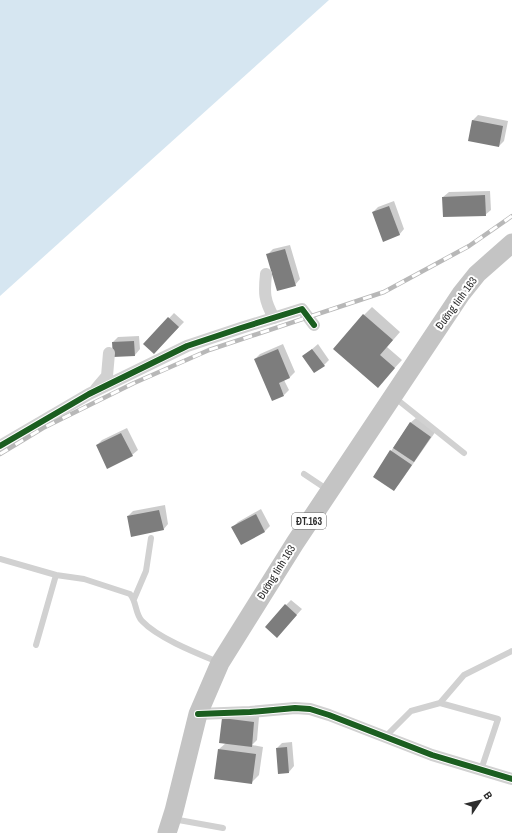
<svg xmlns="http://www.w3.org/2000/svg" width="512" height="833" viewBox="0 0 512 833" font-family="'Archivo Narrow',sans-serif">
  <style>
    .water { fill: #d6e6f1 }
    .shadow { fill: #0003 }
    .building { fill: #7d7d7d }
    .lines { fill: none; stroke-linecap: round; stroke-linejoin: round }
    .service { stroke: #d1d1d1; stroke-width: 6 }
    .minor { stroke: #d1d1d1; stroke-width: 12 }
    .primary { stroke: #c4c4c4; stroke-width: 19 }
    .rail-casing { stroke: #b8b8b8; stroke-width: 4.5 }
    .rail { stroke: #fff; stroke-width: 3; stroke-dasharray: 9; stroke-linecap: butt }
    .cycleway-casing { stroke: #fff; stroke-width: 8 }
    .cycleway { stroke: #1b5e20; stroke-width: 6 }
    .labels { text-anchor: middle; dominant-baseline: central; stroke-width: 4; stroke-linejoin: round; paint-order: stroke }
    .shield { fill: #fff; stroke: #6b6b6b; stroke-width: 1 }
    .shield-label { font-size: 10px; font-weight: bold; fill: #2c2c2c }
    .street-label { font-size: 11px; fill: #2c2c2c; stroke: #fff }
  </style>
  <rect width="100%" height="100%" fill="#fff"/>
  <path class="water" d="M 0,0 L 329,0 L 0,296 Z"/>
  <path class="shadow" d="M 478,115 L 508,121 L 504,141 L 499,146 L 469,140 L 473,120 Z
    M 490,191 L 491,210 L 485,215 L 443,197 L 449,192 Z
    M 394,201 L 404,229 L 399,235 L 373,212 L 378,207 Z
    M 290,245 L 300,279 L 295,285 L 267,255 L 273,249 Z
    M 372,307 L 400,332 L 387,347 L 402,360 L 378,386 L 364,315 Z
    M 174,313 L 184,322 L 154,353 L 145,344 Z
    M 139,336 L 140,349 L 135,355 L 113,342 L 118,337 Z
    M 283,344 L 295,372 L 290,377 L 284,380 L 289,390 L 284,395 L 255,359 L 260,354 Z
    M 318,344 L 329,360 L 324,365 L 304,356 Z
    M 416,418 L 436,431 L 399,484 L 394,490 L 391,451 L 410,423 Z
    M 127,428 L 138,450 L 132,455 L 97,445 L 102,440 Z
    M 165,505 L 168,524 L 163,530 L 128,516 L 133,511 Z
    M 261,509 L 270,526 L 265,531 L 242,544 L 233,527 L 238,522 Z
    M 291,600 L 302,609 L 282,631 L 286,605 Z
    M 228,714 L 259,717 L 257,740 L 252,745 L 263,747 L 259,775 L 251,783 L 219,749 L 226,743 Z
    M 292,742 L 294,766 L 289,772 L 279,773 L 277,748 L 282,743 Z"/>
  <path class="building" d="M 472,120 L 503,126 L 499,147 L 468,141 Z
    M 485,195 L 486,216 L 443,217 L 442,197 Z
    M 389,206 L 400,235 L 383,242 L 372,212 Z
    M 285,249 L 296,286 L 277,291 L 266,254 Z
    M 363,314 L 393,340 L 380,355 L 395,368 L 378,388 L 333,349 Z
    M 168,317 L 179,327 L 154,354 L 143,344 Z
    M 134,341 L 135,356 L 113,357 L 112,342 Z
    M 278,349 L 290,378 L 279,383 L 284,396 L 272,401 L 254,359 Z
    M 312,349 L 325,366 L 314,373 L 302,356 Z
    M 410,422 L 431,437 L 414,462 L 393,448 Z
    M 121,433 L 133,456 L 107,469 L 96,445 Z
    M 390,450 L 412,465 L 394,491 L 373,477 Z
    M 159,510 L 164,530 L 131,537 L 127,516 Z
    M 256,514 L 265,532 L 241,545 L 231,527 Z
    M 285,604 L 297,615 L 277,638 L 265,627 Z
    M 222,718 L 254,722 L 252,747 L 219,743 Z
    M 287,747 L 289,773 L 278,774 L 276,748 Z
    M 218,749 L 256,754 L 252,784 L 214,779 Z"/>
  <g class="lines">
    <path class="service" d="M 394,397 L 464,453
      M 304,474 L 328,490
      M 0,559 L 56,575 L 84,579 L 130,594 C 137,602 135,614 142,621 C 158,638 196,653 218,662
      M 134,599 L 146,571 L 151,538
      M 36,645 L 56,575
      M 440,703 L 498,719 L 481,770
      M 385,737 L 411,711 L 440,703 L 464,675 L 512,651
      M 173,819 L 223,828"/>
    <path class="minor" d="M 266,274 C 264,293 264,300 274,318
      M 96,389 L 107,376 L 109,353
      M 0,446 L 89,394 L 187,346 L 241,328 L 302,309 L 314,325
      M 198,714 L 250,712 L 295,708 L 310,709 L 329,715 L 432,755 L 512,779"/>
    <path class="primary" d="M 167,833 L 174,811 L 198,714 L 220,663 L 295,543 L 461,294 L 477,274 L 512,243"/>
    <g class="rail-casing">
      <path id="rail" d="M 0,454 L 43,428 L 134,383 L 209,350 L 384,292 L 469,246 L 512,216"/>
    </g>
    <use href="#rail" class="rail"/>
    <g class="cycleway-casing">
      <path id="cycleway" d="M 0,446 L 89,394 L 187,346 L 241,328 L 302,309 L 314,325
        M 198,714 L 250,712 L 295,708 L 310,709 L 329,715 L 432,755 L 512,779"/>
    </g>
    <use href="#cycleway" class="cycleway"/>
  </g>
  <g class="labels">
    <rect class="shield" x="292" y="513" width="34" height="16" rx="3"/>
    <g class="shield-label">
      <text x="309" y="521">ĐT.163</text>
    </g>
    <g class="street-label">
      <text transform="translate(456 303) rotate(-54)">Đường tỉnh 163</text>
      <text transform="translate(276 572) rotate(-58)">Đường tỉnh 163</text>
    </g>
  </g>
  <g transform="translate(480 801) rotate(55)" stroke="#ffffff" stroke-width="3" paint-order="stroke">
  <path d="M0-3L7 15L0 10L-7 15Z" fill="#2c2c2c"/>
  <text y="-6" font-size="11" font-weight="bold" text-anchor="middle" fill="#2c2c2c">B</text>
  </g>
</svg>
